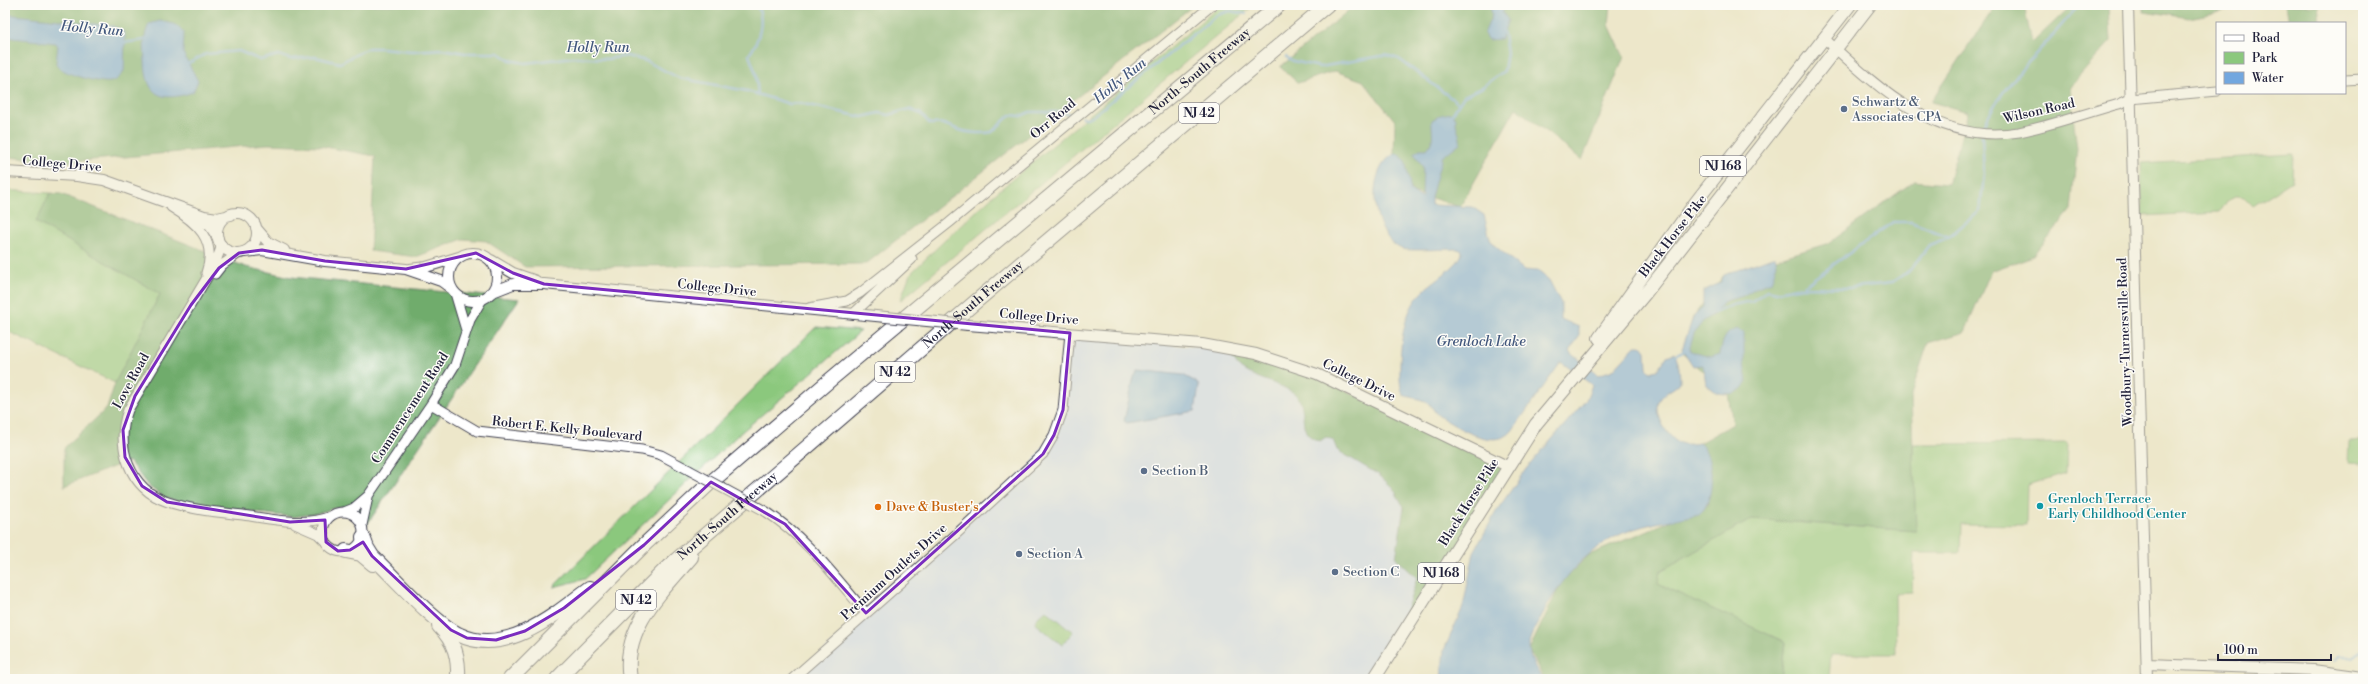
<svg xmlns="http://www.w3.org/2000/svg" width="2368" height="684" viewBox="0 0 2368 684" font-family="'Libre Bodoni',serif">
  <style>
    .built { fill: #cddbfa }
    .green { fill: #8bc87d; stroke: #56755c }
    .forest { fill: #70ac6c; stroke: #496754 }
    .water { fill: #72a7df; stroke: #4a648d }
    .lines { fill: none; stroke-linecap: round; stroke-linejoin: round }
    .stream { stroke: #72a7df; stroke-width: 2.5 }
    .tertiary-casing { stroke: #404050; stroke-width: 11 }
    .secondary-casing { stroke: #404050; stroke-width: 12 }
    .primary-casing { stroke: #404050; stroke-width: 14 }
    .motorway-casing { stroke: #404050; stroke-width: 16 }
    .tertiary { stroke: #fff; stroke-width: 9 }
    .secondary { stroke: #fff; stroke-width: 10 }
    .primary { stroke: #fff; stroke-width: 12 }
    .motorway { stroke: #fff; stroke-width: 14 }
    .tertiary-bridge-casing { stroke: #404050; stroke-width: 11; stroke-linecap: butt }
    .secondary-bridge-casing { stroke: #404050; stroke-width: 12; stroke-linecap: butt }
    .tertiary-bridge { stroke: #fff; stroke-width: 9 }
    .secondary-bridge { stroke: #fff; stroke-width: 10 }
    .marked { fill: none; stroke: #7b2cbf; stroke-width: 3; stroke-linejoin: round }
    .service-dot { fill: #5c6f8a; stroke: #fdfcf7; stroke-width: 1.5 }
    .culture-dot { fill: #0f9aa8; stroke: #fdfcf7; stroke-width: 1.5 }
    .food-dot { fill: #e8710a; stroke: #fdfcf7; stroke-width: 1.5 }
    .labels { text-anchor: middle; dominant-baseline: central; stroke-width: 3; stroke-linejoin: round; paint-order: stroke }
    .shield { fill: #fdfcf7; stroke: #646373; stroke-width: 1 }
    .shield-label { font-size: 12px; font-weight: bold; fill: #22223b }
    .street-label { font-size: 13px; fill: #22223b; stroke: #fdfcf7 }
    .service-label { font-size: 13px; fill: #4e5e75; stroke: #fdfcf7; text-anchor: start }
    .culture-label { font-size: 13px; fill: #0d838f; stroke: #fdfcf7; text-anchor: start }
    .food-label { font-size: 13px; fill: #c56008; stroke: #fdfcf7; text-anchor: start }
    .water-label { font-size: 14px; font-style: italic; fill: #42577d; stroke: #fdfcf7 }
  </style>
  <rect width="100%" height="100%" fill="#fdfcf7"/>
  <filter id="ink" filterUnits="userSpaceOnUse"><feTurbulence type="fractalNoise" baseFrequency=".025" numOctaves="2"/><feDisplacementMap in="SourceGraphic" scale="8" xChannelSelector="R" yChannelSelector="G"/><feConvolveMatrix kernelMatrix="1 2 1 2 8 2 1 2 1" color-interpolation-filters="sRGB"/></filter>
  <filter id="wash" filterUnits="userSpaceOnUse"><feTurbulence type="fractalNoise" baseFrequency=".012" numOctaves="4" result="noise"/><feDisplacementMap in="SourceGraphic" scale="16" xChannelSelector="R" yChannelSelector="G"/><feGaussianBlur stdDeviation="0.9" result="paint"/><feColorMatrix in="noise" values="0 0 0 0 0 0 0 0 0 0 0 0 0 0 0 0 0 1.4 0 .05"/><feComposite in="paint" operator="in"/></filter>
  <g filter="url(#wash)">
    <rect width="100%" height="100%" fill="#ede7ca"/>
    <path class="built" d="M 1070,333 L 1256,354 L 1509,467 L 1374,679 L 792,679 L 1029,468 L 1059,424 Z"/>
    <path class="green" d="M 1221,5 L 1254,5 L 900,301 L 910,274 L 944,241 L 996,193 Z
      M 2293,154 L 2292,181 L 2253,206 L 2244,197 L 2237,196 L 2227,201 L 2220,212 L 2142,216 L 2141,163 Z
      M 5,190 L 50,193 L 36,222 L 160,294 L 115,383 L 5,330 Z
      M 816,327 L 861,331 L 738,435 L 585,579 L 553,587 Z
      M 2363,440 L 2363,464 L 2348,463 L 2349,441 Z
      M 2067,443 L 2066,473 L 2027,485 L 2026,525 L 1961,524 L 1960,553 L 1914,553 L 1912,592 L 1895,593 L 1896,654 L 1831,654 L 1829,679 L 1781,679 L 1785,642 L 1657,584 L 1660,571 L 1752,519 L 1915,531 L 1913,444 Z
      M 1046,610 L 1073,632 L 1062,645 L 1035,623 L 1036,619 Z"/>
    <path class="forest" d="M 5,5 L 1194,5 L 866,264 L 525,267 L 486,241 L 463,239 L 416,257 L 370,251 L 375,156 L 320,146 L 268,144 L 70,162 L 5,157 Z
      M 1355,5 L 1611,5 L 1609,25 L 1624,57 L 1582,160 L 1516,108 L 1460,207 L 1413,192 L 1394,154 L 1395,121 L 1363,81 L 1335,71 L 1298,83 L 1280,67 Z
      M 1996,5 L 2024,5 L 2032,43 L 2072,5 L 2109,5 L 2111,41 L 2070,87 L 2077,149 L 2071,210 L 2033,256 L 1991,271 L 1965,332 L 1928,343 L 1911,395 L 1916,531 L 1752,519 L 1660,571 L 1658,584 L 1785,642 L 1781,679 L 1544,679 L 1529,650 L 1562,581 L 1589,555 L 1708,505 L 1699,443 L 1733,424 L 1728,394 L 1683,353 L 1693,317 L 1724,275 L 1829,243 L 1914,181 L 1948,184 L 1968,112 L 1931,102 Z
      M 2144,5 L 2255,5 L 2189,18 L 2144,11 Z
      M 2286,5 L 2318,5 L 2320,23 L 2289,23 Z
      M 50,193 L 61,194 L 246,267 L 291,277 L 519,299 L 366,526 L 342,506 L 318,513 L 294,517 L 205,507 L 165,498 L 148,486 L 129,461 L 64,486 L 64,448 L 107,408 L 115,383 L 160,294 L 36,222 Z
      M 1228,349 L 1283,361 L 1509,467 L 1395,646 L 1417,578 L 1396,558 L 1404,507 L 1393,488 L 1379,475 L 1337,450 L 1333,440 L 1326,437 L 1320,441 C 1294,434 1310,414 1297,396 C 1288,385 1250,378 1239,367 C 1234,362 1231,354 1228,349 Z"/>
    <path class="water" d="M 1490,5 L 1508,5 L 1502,12 L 1508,20 L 1501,39 L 1488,40 L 1484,34 L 1492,15 Z
      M 5,14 L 113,26 L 123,31 L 125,36 L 124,71 C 121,76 116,81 110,82 C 99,83 59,74 56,63 L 58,46 L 56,43 L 5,37 Z
      M 160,21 L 174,24 L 184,32 L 183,53 L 198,81 L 193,92 C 161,103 146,96 145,61 C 144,47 143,37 149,24 Z
      M 1451,113 L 1456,119 C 1455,129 1461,134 1460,143 L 1442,157 L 1431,197 L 1431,205 L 1472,207 L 1484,215 L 1490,239 L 1494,245 L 1524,270 L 1538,271 L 1549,280 L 1561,303 L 1561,319 L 1579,327 L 1579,337 L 1569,351 L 1598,375 L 1613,370 L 1635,346 L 1642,346 L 1646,351 L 1647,368 L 1650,372 L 1658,370 L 1667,356 L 1674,353 C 1678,359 1680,373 1680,381 C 1680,387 1662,392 1659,402 C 1654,414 1668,439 1680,443 C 1686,445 1693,444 1699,443 C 1715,454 1716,503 1699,514 C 1671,521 1638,524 1613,538 C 1578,557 1557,586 1539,621 C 1535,628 1529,637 1529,646 C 1529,659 1536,669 1543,679 L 1441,679 L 1444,650 L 1463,607 L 1474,552 L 1497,510 L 1526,469 L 1586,400 L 1592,385 L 1561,362 L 1512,431 C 1495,451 1458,428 1439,416 C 1434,413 1432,406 1427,402 C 1419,398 1410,398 1403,395 C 1399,385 1400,374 1400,364 C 1401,339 1404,311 1422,292 C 1431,282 1463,264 1462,251 L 1458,249 C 1449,249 1407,251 1402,249 C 1371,237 1363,166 1397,153 L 1405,160 L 1411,191 L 1422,198 L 1423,167 L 1414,153 L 1420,149 L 1427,149 C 1436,139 1431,131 1432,120 L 1441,115 Z
      M 1772,257 L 1775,257 L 1777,263 L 1771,282 L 1757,287 L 1743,296 L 1725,301 L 1714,314 L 1704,320 L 1694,333 L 1690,346 L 1690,352 L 1711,357 L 1720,354 C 1723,342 1724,332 1737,329 L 1744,333 L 1744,363 L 1747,382 C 1740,394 1730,395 1717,393 L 1706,384 L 1703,365 L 1693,366 L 1682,349 L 1694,315 L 1703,307 L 1703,291 L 1720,283 L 1724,275 Z
      M 1138,370 L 1183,375 L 1196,382 L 1199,386 L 1195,411 L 1127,423 L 1124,421 L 1134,376 Z"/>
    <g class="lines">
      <path class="stream" d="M 757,5 C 765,21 759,41 749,55 L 756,74 L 758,95
        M 122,43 L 145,40
        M 1286,57 L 1293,61 L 1320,67 L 1386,55 L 1399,59 L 1458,103
        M 187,64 L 206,54 L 239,51 L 260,60 L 279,55 L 290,59 L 315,57 L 340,63 L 368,48 L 381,48 L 412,51 L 442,49 L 465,53 L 499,53 L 510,60 L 525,63 L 574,57 L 607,59 L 627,56 L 646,61 L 679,78 L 747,91 L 790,104 L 800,103 L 862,117 L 879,113 L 889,115 L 909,109 L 921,114 L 930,124 C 944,122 944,125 957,129 C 966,133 982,134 992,132 L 1010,115 L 1021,116 L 1030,112 L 1058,112 L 1075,115
        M 1451,116 L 1464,96 L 1481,88 L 1504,71 L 1507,53 L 1503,29
        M 1082,117 L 1088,118 L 1094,115 L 1217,15 L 1230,11 L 1246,14
        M 1983,130 C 1994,90 2052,41 2078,5
        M 1802,287 L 1893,222 L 1911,222 L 1949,237
        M 1714,313 L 1732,305 L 1752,301 L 1768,290 L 1776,292 L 1802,287 L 1848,288 L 1891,283 L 1910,270 L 1929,245 L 1947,238 L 1980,211 L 1984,174 L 1982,135
        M 1673,357 L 1684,351
        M 2334,661 L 2338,657 L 2353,657 L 2363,650"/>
    </g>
  </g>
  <g filter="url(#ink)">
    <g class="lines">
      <g class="tertiary-casing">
        <path id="tertiary" d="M 1824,38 C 1878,88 1938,146 2019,132 C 2053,125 2086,113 2119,104 L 2130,99 L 2217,91
          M 2345,80 L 2363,79
          M 171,207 C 196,222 218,240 206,273
          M 222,245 L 215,264 L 128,410 C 115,446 129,489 168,502 C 192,510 218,512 243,515 C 272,519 303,527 331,516
          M 215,274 L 222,265 L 239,253
          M 455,293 L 466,330
          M 809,308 L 847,301 L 860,293 L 949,223 L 1212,5
          M 853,314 L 912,259
          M 431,404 L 477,431 L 642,450 L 661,455 L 689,470
          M 765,511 C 806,537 835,577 866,613
          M 344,512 L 354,508 L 368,496 L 431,404 L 455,365 L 470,320 L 483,298
          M323 532a20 20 0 1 1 40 0a20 20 0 1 1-40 0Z
          M 295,524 L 318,534 L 326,542
          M 362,525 L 368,497
          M 792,679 L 953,537 L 1043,454 L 1054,435 L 1063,410 L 1070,333"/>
      </g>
      <g class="secondary-casing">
        <path id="secondary" d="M 2128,5 L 2147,679
          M 5,172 L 77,176 L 104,180 L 204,216 L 217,218 L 231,215
          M217 233a20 20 0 1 1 40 0a20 20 0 1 1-40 0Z
          M 195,217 L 210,226 L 218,238
          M 256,228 L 268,242 L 284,250
          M 245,252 L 262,250 L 325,261 L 406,269 L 441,281 L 452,289
          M449 277a24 24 0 1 1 48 0a24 24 0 1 1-48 0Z
          M 491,260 L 513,273 L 536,281
          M 410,269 L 426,267 L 459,257
          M 490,293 L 513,284 L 544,284 L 886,317
          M 968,325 L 1202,344 L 1256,354 L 1317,374 L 1509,467
          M 2147,664 L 2313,670 L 2363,677"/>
      </g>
      <g class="primary-casing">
        <path id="primary" d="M 1599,338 L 1695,203 L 1850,5
          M 1374,679 L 1536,424 L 1645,294 L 1870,5"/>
      </g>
      <g class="motorway-casing">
        <g id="motorway">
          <path d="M 363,537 L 367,548 L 372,556 C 394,577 435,624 460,635 C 506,657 556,614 590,588"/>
          <path d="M 346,551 L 361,554 L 373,564"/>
          <path d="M 439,626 C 455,642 459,658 458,679"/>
          <path id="s1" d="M 510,679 L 644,545 L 710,483 L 830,380 L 1279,5"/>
          <path id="s2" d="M 557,679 L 667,568 L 973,304 L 1327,5"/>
          <path d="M 630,679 C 621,629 661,592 691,557"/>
        </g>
      </g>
      <use href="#tertiary" class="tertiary"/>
      <use href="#secondary" class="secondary"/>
      <use href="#primary" class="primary"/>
      <use href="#motorway" class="motorway"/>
      <g class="tertiary-bridge-casing">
        <path id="tertiary-bridge" d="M 689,470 L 765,511"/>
      </g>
      <g class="secondary-bridge-casing">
        <path id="secondary-bridge" d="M 886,317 L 968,325"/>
      </g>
      <use href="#tertiary-bridge" class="tertiary-bridge"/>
      <use href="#secondary-bridge" class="secondary-bridge"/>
    </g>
  </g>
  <path d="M0 0H2368V684H0ZM 262,250 L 325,261 L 406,269 L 476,253 L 513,273 L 544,284 L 1070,333 L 1063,410 L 1054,435 L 1043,454 L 866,613 L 785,524 L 711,482 L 644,545 L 564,608 L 525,631 L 496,640 L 467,638 L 451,630 L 372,556 L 363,542 L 350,550 L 338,551 L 326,542 L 325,520 L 290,522 L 167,502 L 142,486 L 125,457 L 123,430 L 135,396 L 191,305 L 219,268 L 239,253 Z" fill="#ede7ca" fill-opacity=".55" fill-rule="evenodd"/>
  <path class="marked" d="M 262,250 L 325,261 L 406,269 L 476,253 L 513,273 L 544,284 L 1070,333 L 1063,410 L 1054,435 L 1043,454 L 866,613 L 785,524 L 711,482 L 644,545 L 564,608 L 525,631 L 496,640 L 467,638 L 451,630 L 372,556 L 363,542 L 350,550 L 338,551 L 326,542 L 325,520 L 290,522 L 167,502 L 142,486 L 125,457 L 123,430 L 135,396 L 191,305 L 219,268 L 239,253 Z"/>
  <g class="service-dot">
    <circle cx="1844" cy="109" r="4"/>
    <circle cx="1144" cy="471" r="4"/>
    <circle cx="1019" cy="554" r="4"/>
    <circle cx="1335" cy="572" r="4"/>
  </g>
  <circle class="culture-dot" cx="2040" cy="506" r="4"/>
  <circle class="food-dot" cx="878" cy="507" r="4"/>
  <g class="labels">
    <g class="shield">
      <rect x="1179" y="103" width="40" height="20" rx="3"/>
      <rect x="1700" y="156" width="46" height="20" rx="3"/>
      <rect x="875" y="362" width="40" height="20" rx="3"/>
      <rect x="1418" y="563" width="46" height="20" rx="3"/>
      <rect x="616" y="590" width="40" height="20" rx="3"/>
    </g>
    <g class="shield-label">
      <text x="1199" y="113">NJ 42</text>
      <text x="1723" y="166">NJ 168</text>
      <text x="895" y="372">NJ 42</text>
      <text x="1441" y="573">NJ 168</text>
      <text x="636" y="600">NJ 42</text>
    </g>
    <g class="street-label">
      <text stroke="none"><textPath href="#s1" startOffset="920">North-South Freeway</textPath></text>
      <text transform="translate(2039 111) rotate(-13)">Wilson Road</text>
      <text transform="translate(1053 119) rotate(-40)">Orr Road</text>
      <text transform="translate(62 164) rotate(5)">College Drive</text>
      <text transform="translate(1673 236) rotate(-52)">Black Horse Pike</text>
      <text transform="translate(717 288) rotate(6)">College Drive</text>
      <text stroke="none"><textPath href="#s2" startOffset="560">North-South Freeway</textPath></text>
      <text transform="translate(1039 317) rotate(5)">College Drive</text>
      <text transform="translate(2125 342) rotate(-92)">Woodbury-Turnersville Road</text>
      <text transform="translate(1359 380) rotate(26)">College Drive</text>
      <text transform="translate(131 381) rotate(-61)">Love Road</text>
      <text transform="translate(410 408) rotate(-57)">Commencement Road</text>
      <text transform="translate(567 429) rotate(6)">Robert E. Kelly Boulevard</text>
      <text transform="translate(1469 502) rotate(-58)">Black Horse Pike</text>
      <text stroke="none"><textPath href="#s2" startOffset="236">North-South Freeway</textPath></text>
      <text transform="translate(894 572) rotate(-42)">Premium Outlets Drive</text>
    </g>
    <g class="service-label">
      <text x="1852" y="102">Schwartz &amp;<tspan x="1852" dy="15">Associates CPA</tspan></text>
      <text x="1152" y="471">Section B</text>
      <text x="1027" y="554">Section A</text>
      <text x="1343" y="572">Section C</text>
    </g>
    <g class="culture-label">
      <text x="2048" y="499">Grenloch Terrace<tspan x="2048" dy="15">Early Childhood Center</tspan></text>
    </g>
    <g class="food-label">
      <text x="886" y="507">Dave &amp; Buster's</text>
    </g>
    <g class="water-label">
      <text transform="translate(92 29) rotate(5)">Holly Run</text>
      <text x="598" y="48">Holly Run</text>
      <text transform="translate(1120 81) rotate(-39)">Holly Run</text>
      <text x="1481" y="342">Grenloch Lake</text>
    </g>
  </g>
  <rect width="2368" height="684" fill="none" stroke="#fdfcf7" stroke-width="20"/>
  <rect x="2216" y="22" width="130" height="72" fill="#fdfcf7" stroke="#a5a5ac"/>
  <rect x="2224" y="35" width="20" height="6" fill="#ffffff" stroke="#a5a5ac"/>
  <text x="2252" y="42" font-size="12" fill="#22223b">Road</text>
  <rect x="2224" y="52" width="20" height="12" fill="#8bc87d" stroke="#a5a5ac"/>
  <text x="2252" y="62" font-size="12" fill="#22223b">Park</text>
  <rect x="2224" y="72" width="20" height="12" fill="#72a7df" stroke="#a5a5ac"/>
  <text x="2252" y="82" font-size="12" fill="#22223b">Water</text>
  <path d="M2218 654v6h113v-6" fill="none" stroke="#22223b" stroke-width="2"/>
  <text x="2224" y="654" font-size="12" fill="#22223b" stroke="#fdfcf7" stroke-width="3" paint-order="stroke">100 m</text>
</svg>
